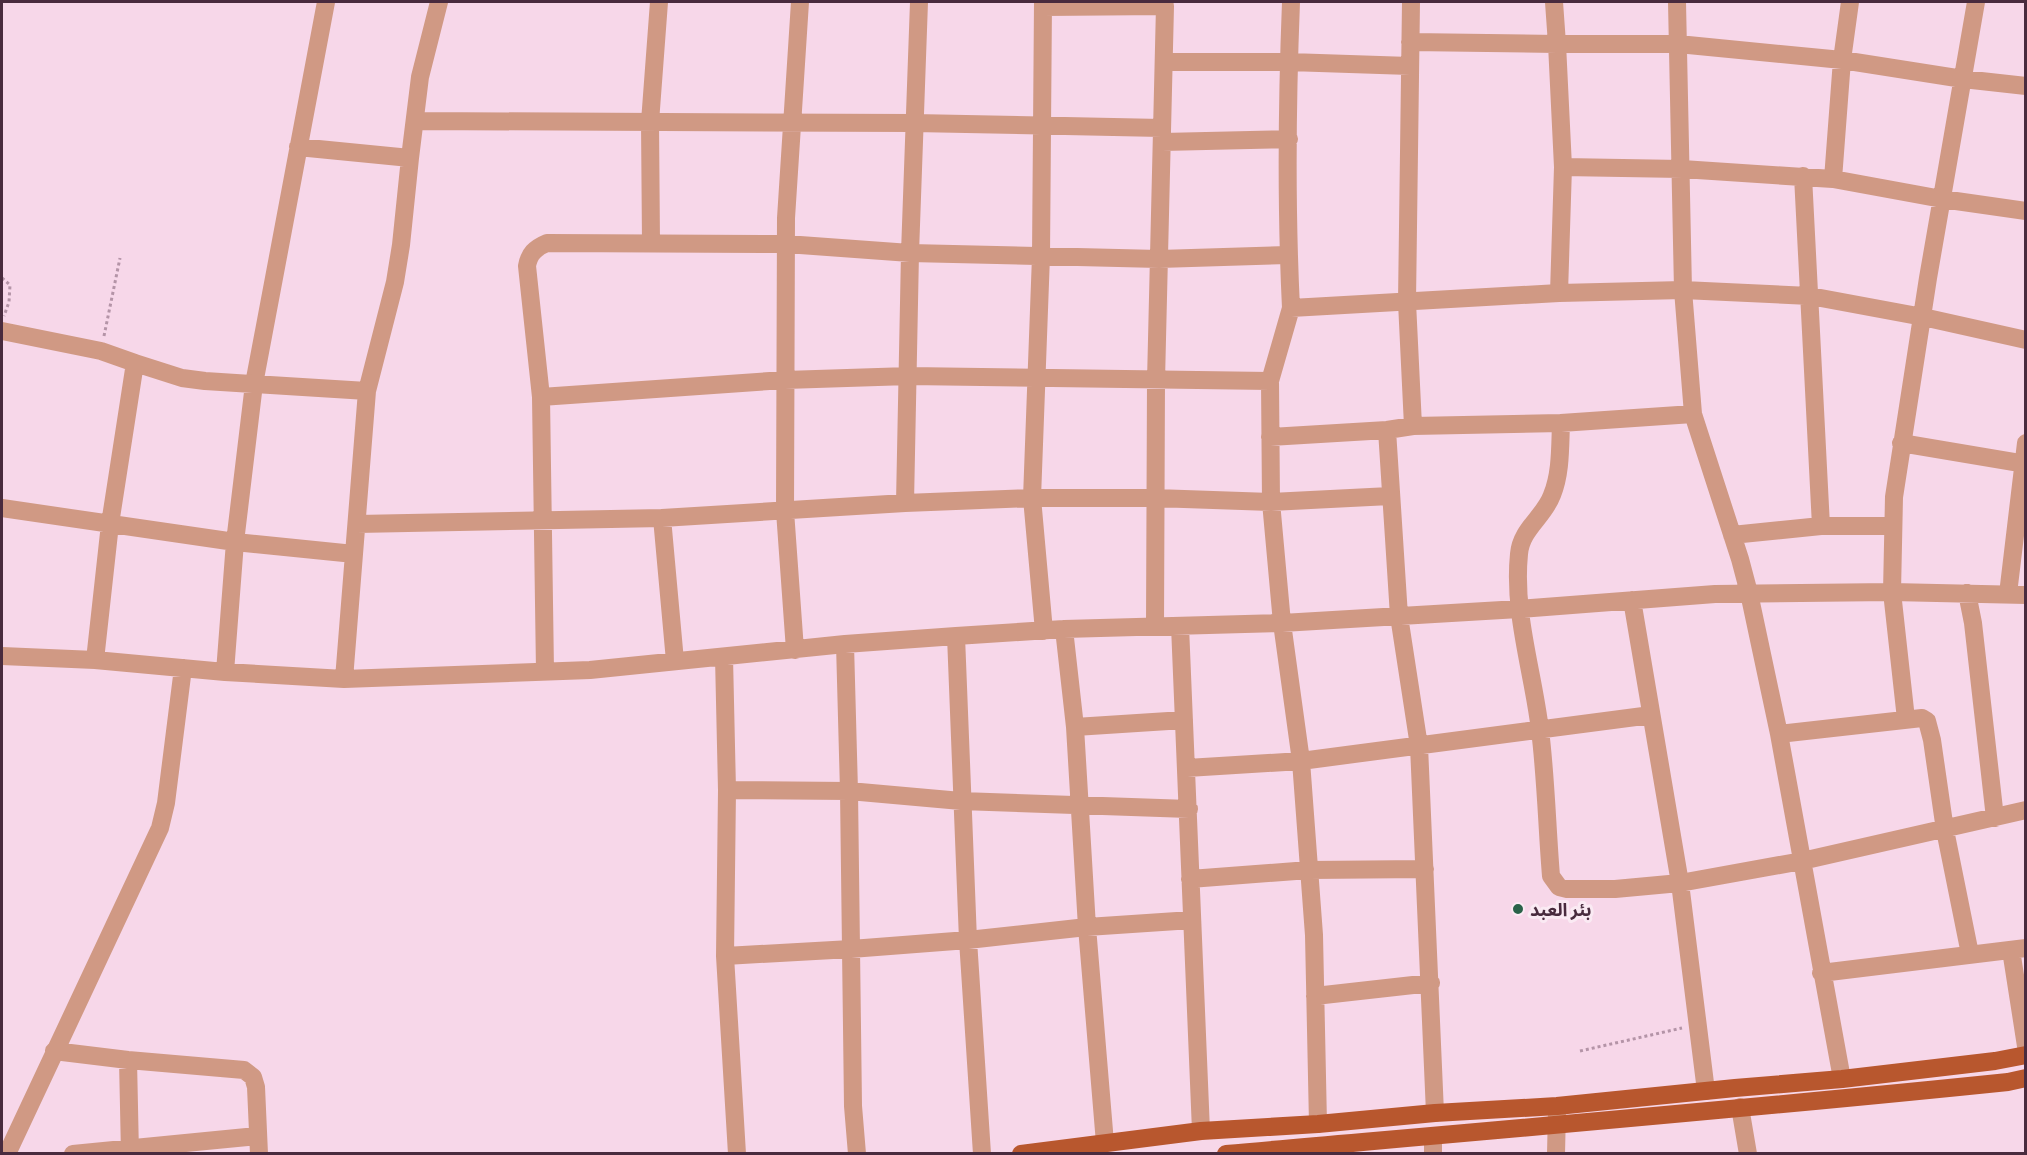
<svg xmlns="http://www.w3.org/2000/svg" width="2027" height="1155" viewBox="0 0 2027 1155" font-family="Commissioner,'Noto Sans Arabic',sans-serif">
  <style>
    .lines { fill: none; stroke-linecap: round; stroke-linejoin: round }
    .path { stroke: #b494a7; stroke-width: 3; stroke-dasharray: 3 3; stroke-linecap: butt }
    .minor { stroke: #d09984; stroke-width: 18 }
    .major { stroke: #b8572e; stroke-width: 18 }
    .poi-dot { fill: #2a6249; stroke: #faeaf3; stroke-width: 2 }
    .labels { text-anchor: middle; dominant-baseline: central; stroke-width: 6; stroke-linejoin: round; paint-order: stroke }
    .poi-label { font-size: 18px; font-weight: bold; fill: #492b3e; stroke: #faeaf3; text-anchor: start }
  </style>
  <rect width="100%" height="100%" fill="#f7d7e9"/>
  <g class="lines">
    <path class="path" d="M 2,278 L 10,285 L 9,302 L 4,316
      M 104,336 L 120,258
      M 1580,1051 L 1682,1028"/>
    <path class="minor" d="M 1043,2 L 1041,256 L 1032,498 L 1044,631
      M 1411,2 L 1407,302 L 1413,426
      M 1677,2 L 1683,290 L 1693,414 L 1740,559 L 1749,593 L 1779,734 L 1842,1079
      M 1043,7 L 1165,6 L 1156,381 L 1155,626
      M 1410,42 L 1557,44 L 1554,2
      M 1164,62 L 1289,62 L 1410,66
      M 2026,86 L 1963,79 L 1842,60 L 1678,44 L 1557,44 L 1563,167 L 1682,169 L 1833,179 L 1942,199 L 2026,211
      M 415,121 L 914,123 L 1162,128
      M 1162,142 L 1289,139
      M 298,147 L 410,158
      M 1803,176 L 1821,526
      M 1833,179 L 1842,60 L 1850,2
      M 651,243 L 650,122 L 659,2
      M 1559,293 L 1563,167
      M 1291,308 C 1286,206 1287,103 1291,2
      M 2,331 L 101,351 L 135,363 L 110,524 L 95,660
      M 135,363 L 182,378 L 205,381 L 367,391
      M 541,397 L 785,380 L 909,376 L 1270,381
      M 1693,414 L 1561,423 C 1560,447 1561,473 1552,495 C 1544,517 1521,529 1519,554 C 1513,614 1533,671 1540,730 C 1546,778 1547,828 1551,876 L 1559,887 L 1567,889 L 1615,889 L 1680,883 L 1802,861 L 2026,810
      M 1387,430 L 1399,616 L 1419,746 L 1435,1113
      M 1270,437 L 1387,430 L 1413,426 L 1561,423
      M 1901,443 L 2026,464
      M 905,503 L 910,253 L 919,2
      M 2,508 L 235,542 L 354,554 L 344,679
      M 662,518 L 675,661
      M 357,524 L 662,518 L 905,503 L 1032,498 L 1155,498 L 1271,502 L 1390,496
      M 1732,535 L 1821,526 L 1893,526
      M 354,554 L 367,391 L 395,282 L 401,245 L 410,158 L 420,77 L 439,2
      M 1967,593 L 1973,623 L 1995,818
      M 2008,594 L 2026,443
      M 1632,600 L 1680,883 L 1706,1091
      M 1180,626 C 1187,795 1195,963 1201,1131
      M 1064,629 L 1075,727 L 1087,927 L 1105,1143
      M 956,636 L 968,940 L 982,1154
      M 845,644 L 849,791 L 853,1106 L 857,1154
      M 795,650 L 785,511 L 786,218 L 800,2
      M 2,656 L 95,660 L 225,672 L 344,679 L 590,670 L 845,644 L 956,636 L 1064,629 L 1282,623 L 1519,609 L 1715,594 L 1892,592 L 2026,595
      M 724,657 L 727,790 L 725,956 L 737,1154
      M 545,671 L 541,397 L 527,266 C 529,254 535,248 547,243 L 786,244 L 910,253 L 1159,259 L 1288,255
      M 225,672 L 235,542 L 254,384 L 326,2
      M 1906,719 L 1892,592 L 1894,497 L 1928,278 L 1976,2
      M 1075,727 L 1184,720
      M 1779,734 L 1922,718 L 1927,721 L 1932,740 L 1945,830 L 1970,954
      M 1187,768 L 1301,761 L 1651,715
      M 727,790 L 849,791 L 961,801 L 1189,809
      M 1190,879 L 1309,870 L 1425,869
      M 2011,950 L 2026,1046
      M 725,956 L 851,949 L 968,940 L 1087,927 L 1192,920
      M 1821,973 L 2026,948
      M 1315,996 L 1431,983
      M 54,1051 L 128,1060 L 244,1070 L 253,1077 L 256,1087 L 259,1154
      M 128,1060 L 130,1154
      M 1740,1107 L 1748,1154
      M 1318,1124 L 1314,935 L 1301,761 L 1282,623 L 1271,502 L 1270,381 L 1291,308 L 1559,293 L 1683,290 L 1810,296 L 1923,317 L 2026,340
      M 1433,1137 L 1433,1154
      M 7,1154 L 160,828 L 166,803 L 183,668
      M 73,1154 L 257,1136
      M 1556,1154 L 1557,1110"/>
    <path class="major" d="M 1021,1154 L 1201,1131 L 1318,1124 L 1435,1113 L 1557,1106 L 1735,1088 L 1842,1079 L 1995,1061 L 2026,1055
      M 1226,1154 C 1486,1131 1747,1109 2008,1082 L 2026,1078"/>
  </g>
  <circle class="poi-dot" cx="1518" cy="909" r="6"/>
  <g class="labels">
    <g class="poi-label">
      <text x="1530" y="909">بئر العبد</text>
    </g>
  </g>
  <rect width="2027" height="1155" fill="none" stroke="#492b3e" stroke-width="6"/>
</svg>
